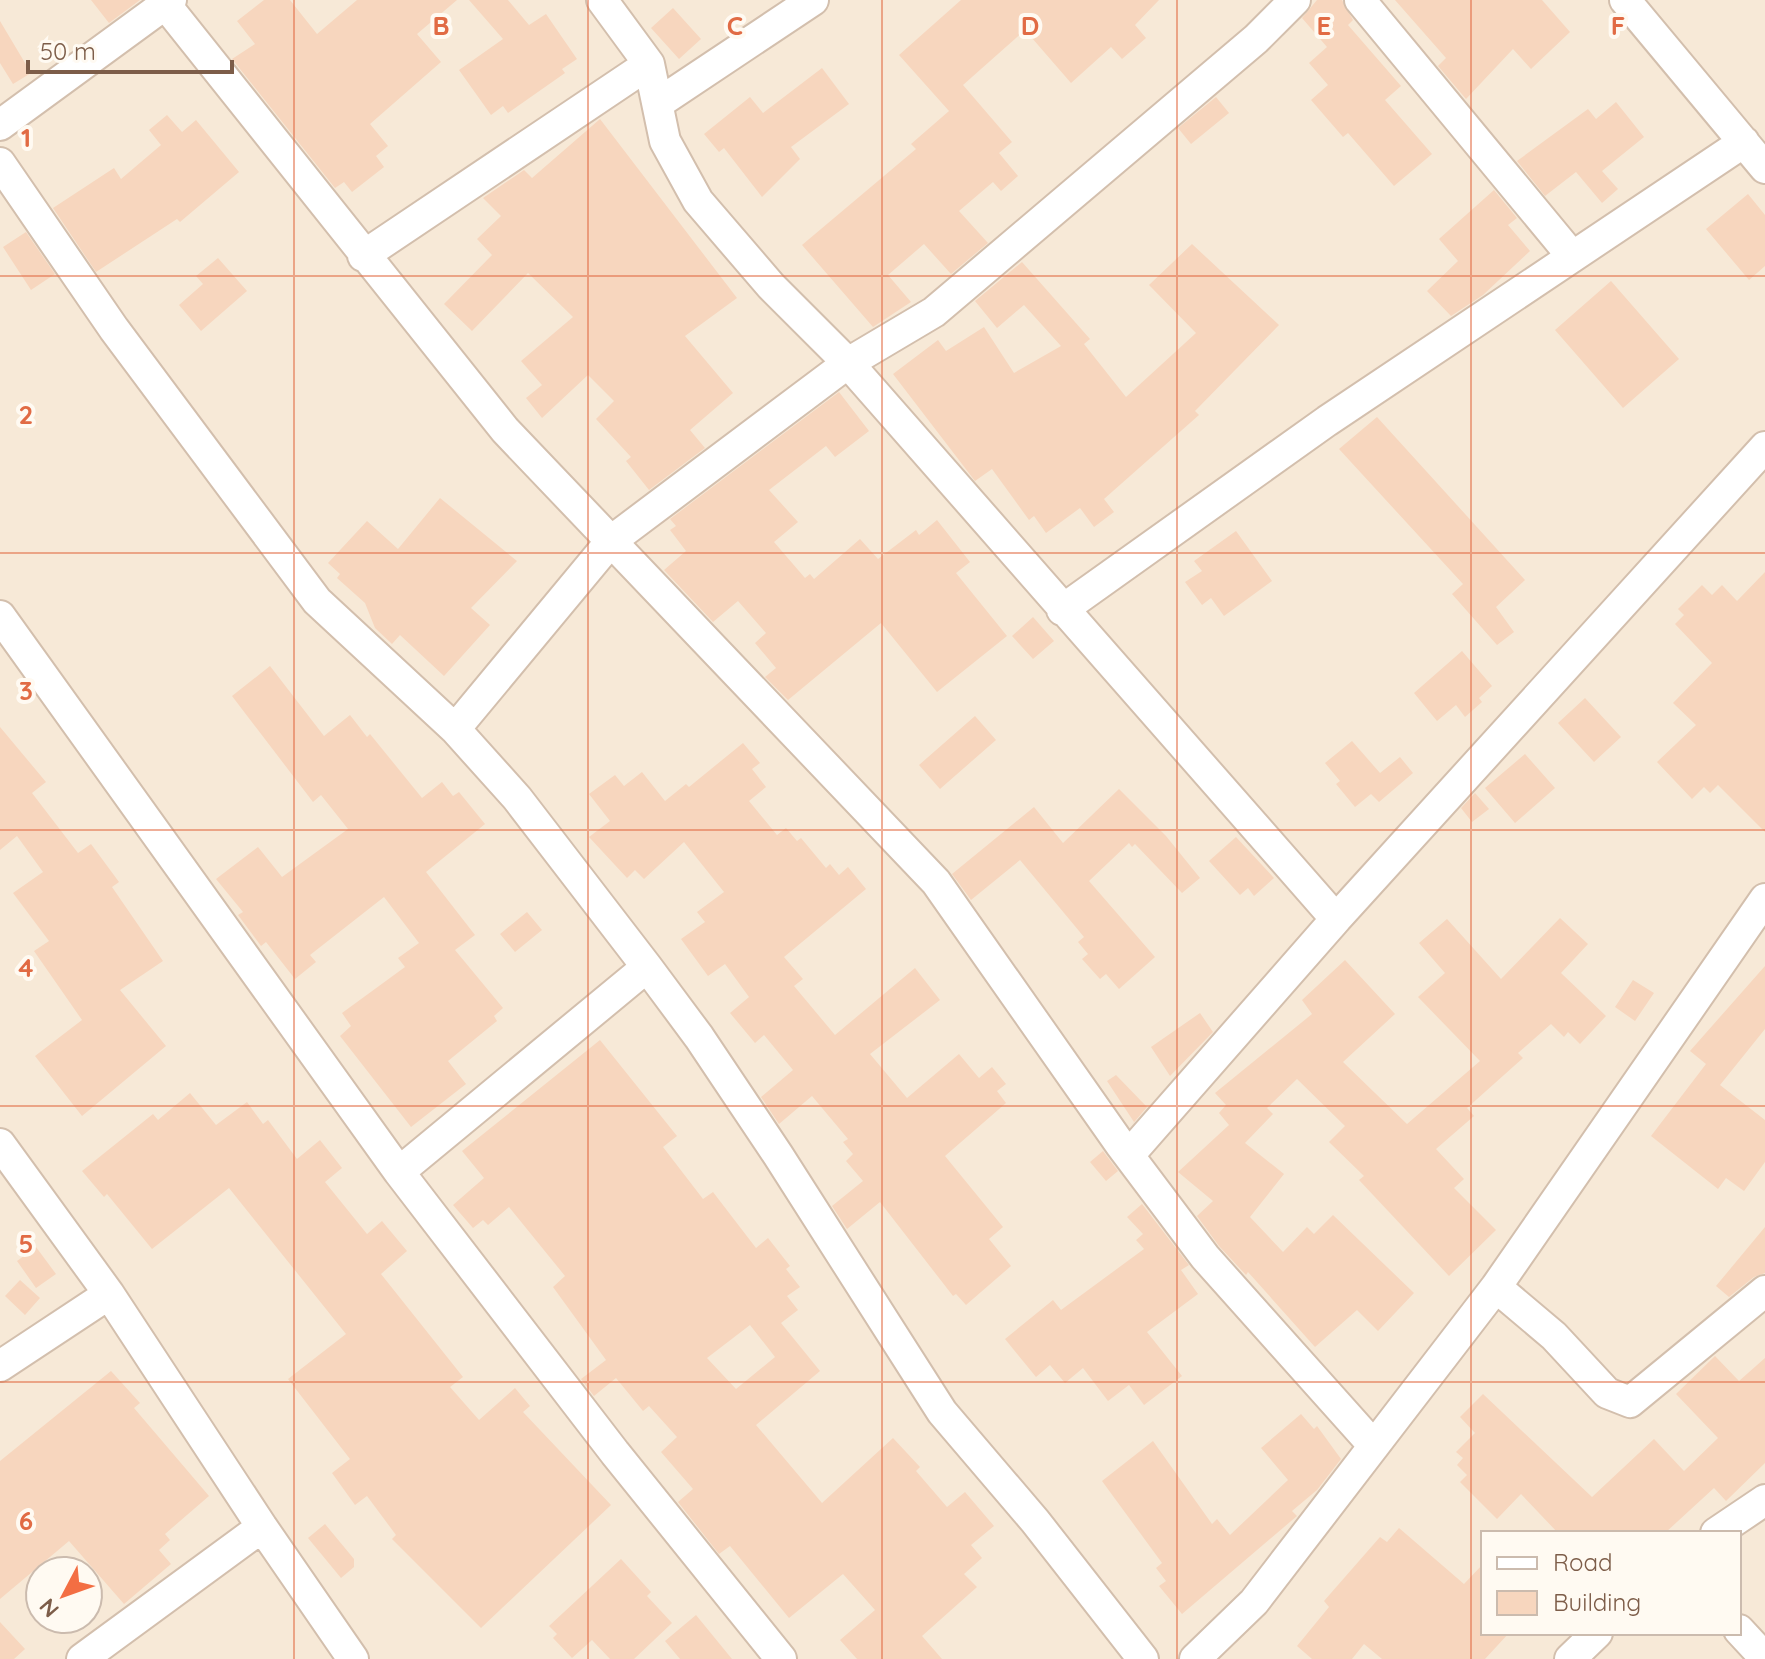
<svg xmlns="http://www.w3.org/2000/svg" width="1765" height="1659" viewBox="0 0 1765 1659" font-family="Quicksand,sans-serif">
  <style>
    .residential { fill: #f7e9d7; fill-rule: evenodd }
    .building { fill: #f7d6be; fill-rule: evenodd }
    .lines { fill: none; stroke-linecap: round; stroke-linejoin: round }
    .minor-casing { stroke: #d3bfad; stroke-width: 34 }
    .minor { stroke: #fff; stroke-width: 30 }
    .grid { fill: none; stroke: #e16b44; stroke-width: 2; stroke-opacity: 0.55 }
    .grid-label { font-size: 26px; text-anchor: middle; font-weight: bold; fill: #e16b44; stroke: #fffaf2; stroke-width: 8; stroke-linejoin: round; paint-order: stroke }
  </style>
  <rect width="100%" height="100%" fill="#fef7ea"/>
  <path class="residential" d="M 0,0 L 1765,0 L 1765,1659 L 0,1659 ZM 1483,1533 L 1739,1533 L 1739,1633 L 1483,1633 ZM 40,1571 L 88,1571 L 88,1619 L 40,1619 Z"/>
  <path class="building" d="M 91,0 L 140,0 L 109,23 Z
    M 264,0 L 290,0 L 317,34 L 357,0 L 457,0 L 417,34 L 441,62 L 370,124 L 388,146 L 376,156 L 384,167 L 352,192 L 344,182 L 335,188 L 232,59 L 255,44 L 237,21 Z
    M 469,0 L 508,0 L 529,25 L 546,14 L 577,59 L 562,69 L 565,73 L 508,113 L 503,106 L 491,115 L 459,70 L 503,39 Z
    M 961,0 L 1159,0 L 1135,25 L 1146,38 L 1122,59 L 1111,47 L 1071,83 L 1025,30 L 963,85 L 1012,142 L 999,153 L 1018,176 L 1001,191 L 993,182 L 959,211 L 988,243 L 951,274 L 924,244 L 888,275 L 911,302 L 873,327 L 802,245 L 916,149 L 911,144 L 949,111 L 899,55 Z
    M 1317,0 L 1342,0 L 1353,20 L 1348,25 L 1401,86 L 1385,100 L 1432,154 L 1394,186 L 1348,133 L 1343,137 L 1311,100 L 1328,85 L 1309,63 L 1327,47 L 1302,18 Z
    M 1395,0 L 1542,0 L 1570,32 L 1531,69 L 1513,49 L 1466,99 L 1438,66 L 1446,58 Z
    M 673,8 L 701,39 L 679,59 L 651,28 Z
    M 0,21 L 31,73 L 13,84 L 0,63 Z
    M 822,68 L 849,104 L 791,147 L 800,159 L 762,197 L 724,148 L 719,152 L 704,134 L 750,97 L 763,113 Z
    M 1216,97 L 1229,113 L 1191,144 L 1178,128 Z
    M 1616,102 L 1644,137 L 1602,171 L 1618,189 L 1602,203 L 1576,172 L 1545,196 L 1517,161 L 1588,109 L 1596,119 Z
    M 167,115 L 182,132 L 196,120 L 239,172 L 180,222 L 177,219 L 96,272 L 53,208 L 114,168 L 121,179 L 161,145 L 149,130 Z
    M 600,119 L 737,298 L 685,336 L 733,393 L 690,430 L 705,448 L 649,490 L 626,461 L 631,457 L 596,419 L 614,401 L 588,375 L 542,418 L 526,398 L 542,385 L 521,361 L 573,317 L 528,273 L 472,331 L 444,304 L 492,255 L 477,239 L 501,216 L 483,198 L 524,170 L 532,178 Z
    M 1494,190 L 1517,218 L 1508,225 L 1530,251 L 1483,295 L 1451,316 L 1427,291 L 1458,261 L 1439,239 Z
    M 1748,194 L 1765,215 L 1765,266 L 1749,280 L 1706,229 Z
    M 26,232 L 55,274 L 31,290 L 3,247 Z
    M 1192,244 L 1279,325 L 1195,411 L 1199,415 L 1104,499 L 1114,512 L 1094,527 L 1080,508 L 1046,533 L 1034,516 L 1029,520 L 992,469 L 975,481 L 893,374 L 938,340 L 946,351 L 984,327 L 1014,373 L 1061,346 L 1024,305 L 997,328 L 975,301 L 1022,262 L 1090,339 L 1084,344 L 1126,397 L 1196,333 L 1149,285 Z
    M 218,258 L 247,291 L 201,331 L 179,305 L 203,284 L 196,276 Z
    M 1611,281 L 1679,359 L 1623,408 L 1555,330 Z
    M 839,392 L 869,431 L 835,457 L 826,446 L 769,490 L 798,522 L 774,542 L 805,578 L 810,574 L 814,579 L 860,539 L 878,559 L 916,530 L 919,535 L 937,520 L 970,562 L 956,573 L 1007,636 L 937,692 L 881,623 L 788,700 L 765,677 L 776,668 L 755,643 L 766,633 L 738,601 L 713,622 L 664,570 L 686,551 L 670,530 L 676,526 L 670,519 Z
    M 1377,417 L 1525,580 L 1496,607 L 1514,632 L 1497,645 L 1452,594 L 1463,584 L 1339,449 Z
    M 440,498 L 517,561 L 471,608 L 490,625 L 444,676 L 400,635 L 392,644 L 375,628 L 365,603 L 337,578 L 340,574 L 328,563 L 367,521 L 398,549 Z
    M 1236,531 L 1272,581 L 1224,616 L 1211,598 L 1202,605 L 1185,582 L 1202,571 L 1194,561 Z
    M 1765,572 L 1765,832 L 1718,785 L 1710,793 L 1704,787 L 1692,799 L 1657,762 L 1696,725 L 1673,703 L 1712,663 L 1675,624 L 1684,615 L 1678,609 L 1702,585 L 1712,595 L 1722,585 L 1737,601 Z
    M 1033,617 L 1054,641 L 1033,659 L 1012,636 Z
    M 1462,651 L 1492,686 L 1479,698 L 1482,702 L 1465,717 L 1456,705 L 1437,721 L 1414,693 Z
    M 270,666 L 324,736 L 350,715 L 367,737 L 370,734 L 422,798 L 442,782 L 453,796 L 459,792 L 485,824 L 426,872 L 475,935 L 455,950 L 503,1008 L 494,1016 L 497,1021 L 448,1061 L 466,1084 L 411,1127 L 340,1036 L 351,1026 L 342,1013 L 405,967 L 398,958 L 419,943 L 384,897 L 310,955 L 316,962 L 295,979 L 266,942 L 261,946 L 238,915 L 243,912 L 216,879 L 258,847 L 282,877 L 348,829 L 321,795 L 313,802 L 232,696 Z
    M 1585,698 L 1621,737 L 1594,762 L 1558,723 Z
    M 975,716 L 996,740 L 940,789 L 919,765 Z
    M 0,727 L 46,782 L 32,793 L 78,853 L 91,844 L 119,882 L 112,887 L 163,961 L 120,990 L 166,1046 L 82,1116 L 35,1056 L 82,1020 L 34,951 L 49,941 L 13,893 L 43,872 L 17,836 L 0,850 Z
    M 1352,741 L 1380,773 L 1400,757 L 1413,773 L 1379,802 L 1371,794 L 1355,807 L 1336,784 L 1340,781 L 1325,763 Z
    M 743,743 L 760,763 L 752,769 L 766,787 L 749,801 L 777,835 L 786,828 L 797,841 L 801,838 L 826,868 L 830,864 L 839,875 L 848,867 L 866,889 L 784,957 L 803,979 L 794,986 L 835,1035 L 915,968 L 940,1000 L 870,1054 L 907,1098 L 959,1054 L 979,1078 L 992,1067 L 1006,1084 L 997,1091 L 1006,1103 L 945,1156 L 1003,1227 L 989,1239 L 1011,1266 L 966,1305 L 956,1294 L 953,1296 L 880,1202 L 847,1229 L 832,1206 L 863,1181 L 846,1161 L 853,1154 L 843,1142 L 848,1139 L 812,1096 L 779,1124 L 761,1097 L 793,1070 L 764,1035 L 755,1043 L 730,1013 L 749,997 L 725,964 L 708,976 L 681,939 L 705,922 L 697,912 L 724,892 L 684,842 L 644,879 L 635,870 L 627,878 L 589,837 L 610,821 L 589,794 L 615,775 L 624,786 L 642,772 L 665,801 L 686,784 L 689,787 Z
    M 1525,754 L 1555,788 L 1515,823 L 1485,788 Z
    M 1119,789 L 1166,836 L 1200,878 L 1182,893 L 1135,844 L 1132,847 L 1129,843 L 1089,881 L 1155,957 L 1119,989 L 1106,974 L 1100,979 L 1082,959 L 1088,954 L 1078,942 L 1084,937 L 1020,860 L 971,900 L 952,874 L 1034,807 L 1063,843 Z
    M 1475,793 L 1489,809 L 1472,822 L 1461,808 Z
    M 1236,837 L 1274,878 L 1254,896 L 1248,888 L 1240,895 L 1209,861 Z
    M 527,912 L 542,930 L 515,952 L 500,934 Z
    M 1560,918 L 1588,944 L 1561,973 L 1606,1016 L 1580,1044 L 1568,1032 L 1564,1037 L 1551,1024 L 1518,1053 L 1523,1058 L 1467,1108 L 1474,1116 L 1436,1149 L 1464,1179 L 1454,1188 L 1496,1230 L 1449,1276 L 1359,1180 L 1364,1176 L 1329,1142 L 1345,1126 L 1297,1079 L 1267,1108 L 1273,1114 L 1245,1143 L 1284,1174 L 1250,1217 L 1283,1252 L 1307,1227 L 1314,1234 L 1333,1215 L 1414,1293 L 1378,1331 L 1357,1310 L 1315,1347 L 1248,1272 L 1246,1275 L 1219,1246 L 1197,1216 L 1213,1201 L 1178,1172 L 1229,1125 L 1219,1113 L 1226,1105 L 1215,1093 L 1312,1014 L 1302,1000 L 1345,960 L 1395,1014 L 1343,1062 L 1407,1124 L 1480,1061 L 1418,997 L 1445,973 L 1419,943 L 1447,919 L 1501,979 Z
    M 1765,966 L 1765,1029 L 1720,1085 L 1765,1120 L 1765,1162 L 1744,1191 L 1726,1178 L 1718,1189 L 1651,1136 L 1706,1064 L 1690,1051 Z
    M 1633,980 L 1654,993 L 1635,1021 L 1615,1007 Z
    M 1200,1013 L 1213,1032 L 1170,1076 L 1151,1047 Z
    M 600,1040 L 677,1136 L 663,1147 L 703,1199 L 713,1192 L 756,1248 L 768,1238 L 790,1266 L 786,1269 L 800,1287 L 787,1296 L 798,1310 L 781,1323 L 820,1371 L 756,1425 L 822,1503 L 893,1438 L 920,1467 L 916,1471 L 947,1507 L 965,1492 L 994,1526 L 971,1545 L 982,1558 L 964,1574 L 977,1587 L 922,1636 L 942,1659 L 857,1659 L 840,1640 L 875,1610 L 843,1574 L 789,1618 L 730,1546 L 719,1554 L 678,1502 L 693,1489 L 661,1452 L 677,1437 L 649,1406 L 643,1411 L 616,1378 L 594,1396 L 581,1379 L 606,1360 L 553,1287 L 565,1276 L 509,1207 L 488,1225 L 483,1220 L 473,1228 L 453,1205 L 484,1178 L 462,1151 ZM 750,1325 L 775,1357 L 736,1389 L 707,1358 Z
    M 1116,1075 L 1147,1107 L 1130,1127 L 1134,1122 L 1107,1081 Z
    M 190,1093 L 216,1125 L 247,1102 L 263,1124 L 268,1120 L 297,1159 L 320,1140 L 342,1168 L 325,1182 L 367,1234 L 382,1221 L 407,1251 L 381,1274 L 463,1377 L 450,1387 L 479,1420 L 515,1388 L 530,1406 L 523,1412 L 611,1505 L 481,1628 L 392,1539 L 396,1535 L 367,1496 L 355,1505 L 332,1473 L 350,1459 L 288,1379 L 346,1334 L 229,1188 L 152,1249 L 107,1194 L 104,1197 L 82,1171 L 153,1114 L 158,1120 Z
    M 1103,1151 L 1118,1171 L 1106,1181 L 1090,1162 Z
    M 1142,1204 L 1189,1265 L 1181,1270 L 1198,1294 L 1147,1332 L 1182,1376 L 1144,1405 L 1129,1385 L 1108,1401 L 1083,1368 L 1065,1383 L 1050,1365 L 1036,1377 L 1005,1339 L 1053,1300 L 1061,1310 L 1144,1249 L 1136,1240 L 1143,1234 L 1127,1217 Z
    M 1765,1227 L 1765,1273 L 1754,1277 L 1729,1297 L 1716,1286 Z
    M 36,1247 L 56,1274 L 36,1288 L 17,1261 Z
    M 20,1280 L 40,1298 L 25,1315 L 5,1296 Z
    M 1715,1356 L 1739,1381 L 1765,1358 L 1765,1463 L 1726,1501 L 1714,1488 L 1665,1533 L 1558,1533 L 1521,1494 L 1497,1519 L 1460,1482 L 1467,1475 L 1457,1465 L 1463,1458 L 1456,1452 L 1475,1433 L 1460,1417 L 1483,1394 L 1592,1497 L 1654,1439 L 1684,1471 L 1718,1438 L 1676,1394 Z
    M 111,1371 L 140,1403 L 134,1408 L 209,1496 L 165,1534 L 170,1540 L 159,1550 L 171,1564 L 124,1604 L 69,1541 L 0,1599 L 0,1461 Z
    M 1301,1414 L 1314,1429 L 1317,1426 L 1341,1459 L 1317,1490 L 1292,1511 L 1297,1516 L 1182,1614 L 1159,1586 L 1166,1581 L 1156,1568 L 1162,1563 L 1102,1481 L 1153,1441 L 1212,1524 L 1217,1519 L 1230,1535 L 1288,1480 L 1261,1448 Z
    M 325,1524 L 354,1559 L 354,1567 L 341,1578 L 308,1538 Z
    M 1399,1528 L 1464,1584 L 1483,1564 L 1483,1633 L 1509,1633 L 1485,1659 L 1382,1659 L 1364,1644 L 1352,1659 L 1312,1659 L 1297,1646 L 1329,1607 L 1324,1601 L 1380,1537 L 1387,1542 Z
    M 621,1559 L 651,1592 L 647,1596 L 672,1623 L 634,1659 L 610,1659 L 592,1640 L 572,1658 L 553,1638 L 557,1634 L 549,1626 Z
    M 696,1615 L 732,1659 L 680,1659 L 665,1641 Z
    M 0,1622 L 25,1649 L 14,1659 L 0,1659 Z"/>
  <g class="lines">
    <g class="minor-casing">
      <path id="minor" d="M 602,0 L 649,64 L 665,141 L 698,201 L 771,286 L 848,363 L 1336,919 L 1765,447
        M 1360,0 L 1572,256
        M 1625,0 L 1765,168
        M 165,4 L 505,430 L 936,882 L 1120,1144 L 1205,1257 L 1374,1446
        M 660,102 L 813,0
        M 0,125 L 171,0
        M 0,163 L 114,329 L 317,601 L 455,729 L 517,798 L 647,967 L 699,1037 L 778,1155 L 942,1412 L 1035,1521 L 1143,1659
        M 363,256 L 649,64
        M 1062,610 L 1327,421 L 1744,142
        M 0,616 L 399,1172 L 615,1453 L 781,1659
        M 455,729 L 611,541 L 848,363 L 934,312 L 1256,39 L 1295,0
        M 0,1144 L 109,1294 L 262,1527 L 353,1659
        M 1129,1155 L 1336,919
        M 399,1172 L 647,967
        M 1496,1287 L 1554,1336 L 1607,1393 L 1630,1402 L 1765,1291
        M 0,1366 L 109,1294
        M 1716,1533 L 1765,1500
        M 1739,1630 L 1765,1658
        M 82,1659 L 262,1527
        M 1195,1659 L 1254,1602 L 1496,1287 L 1765,899
        M 1570,1659 L 1597,1633"/>
    </g>
    <use href="#minor" class="minor"/>
  </g>
  <path class="grid" d="M 294,0 L 294,1659M 588,0 L 588,1659M 882,0 L 882,1659M 1177,0 L 1177,1659M 1471,0 L 1471,1659M 0,276 L 1765,276M 0,553 L 1765,553M 0,830 L 1765,830M 0,1106 L 1765,1106M 0,1382 L 1765,1382"/>
  <g class="grid-label">
    <text x="441" y="35">B</text>
    <text x="735" y="35">C</text>
    <text x="1030" y="35">D</text>
    <text x="1324" y="35">E</text>
    <text x="1618" y="35">F</text>
    <text x="26" y="147">1</text>
    <text x="26" y="424">2</text>
    <text x="26" y="700">3</text>
    <text x="26" y="977">4</text>
    <text x="26" y="1253">5</text>
    <text x="26" y="1530">6</text>
  </g>
  <rect x="1481" y="1531" width="260" height="104" fill="#fffaf2" stroke="#cbbbae" stroke-width="2"/>
  <rect x="1497" y="1557" width="40" height="12" fill="#ffffff" stroke="#cbbbae" stroke-width="2"/>
  <text x="1553" y="1571" font-size="24" fill="#7d5d49">Road</text>
  <rect x="1497" y="1591" width="40" height="24" fill="#f7d6be" stroke="#cbbbae" stroke-width="2"/>
  <text x="1553" y="1611" font-size="24" fill="#7d5d49">Building</text>
  <g transform="translate(64 1595) rotate(229)"><circle r="38" fill="#fffaf2" stroke="#cbbbae" stroke-width="2"/>
  <path d="M0-6L14 30L0 20L-14 30Z" fill="#f36e43"/>
  <text y="-12" font-size="22" font-weight="bold" text-anchor="middle" fill="#7d5d49">N</text>
  </g>
  <path d="M28 60v12h204v-12" fill="none" stroke="#7d5d49" stroke-width="4"/>
  <text x="40" y="60" font-size="24" fill="#7d5d49" stroke="#fffaf2" stroke-width="6" paint-order="stroke">50 m</text>
</svg>
